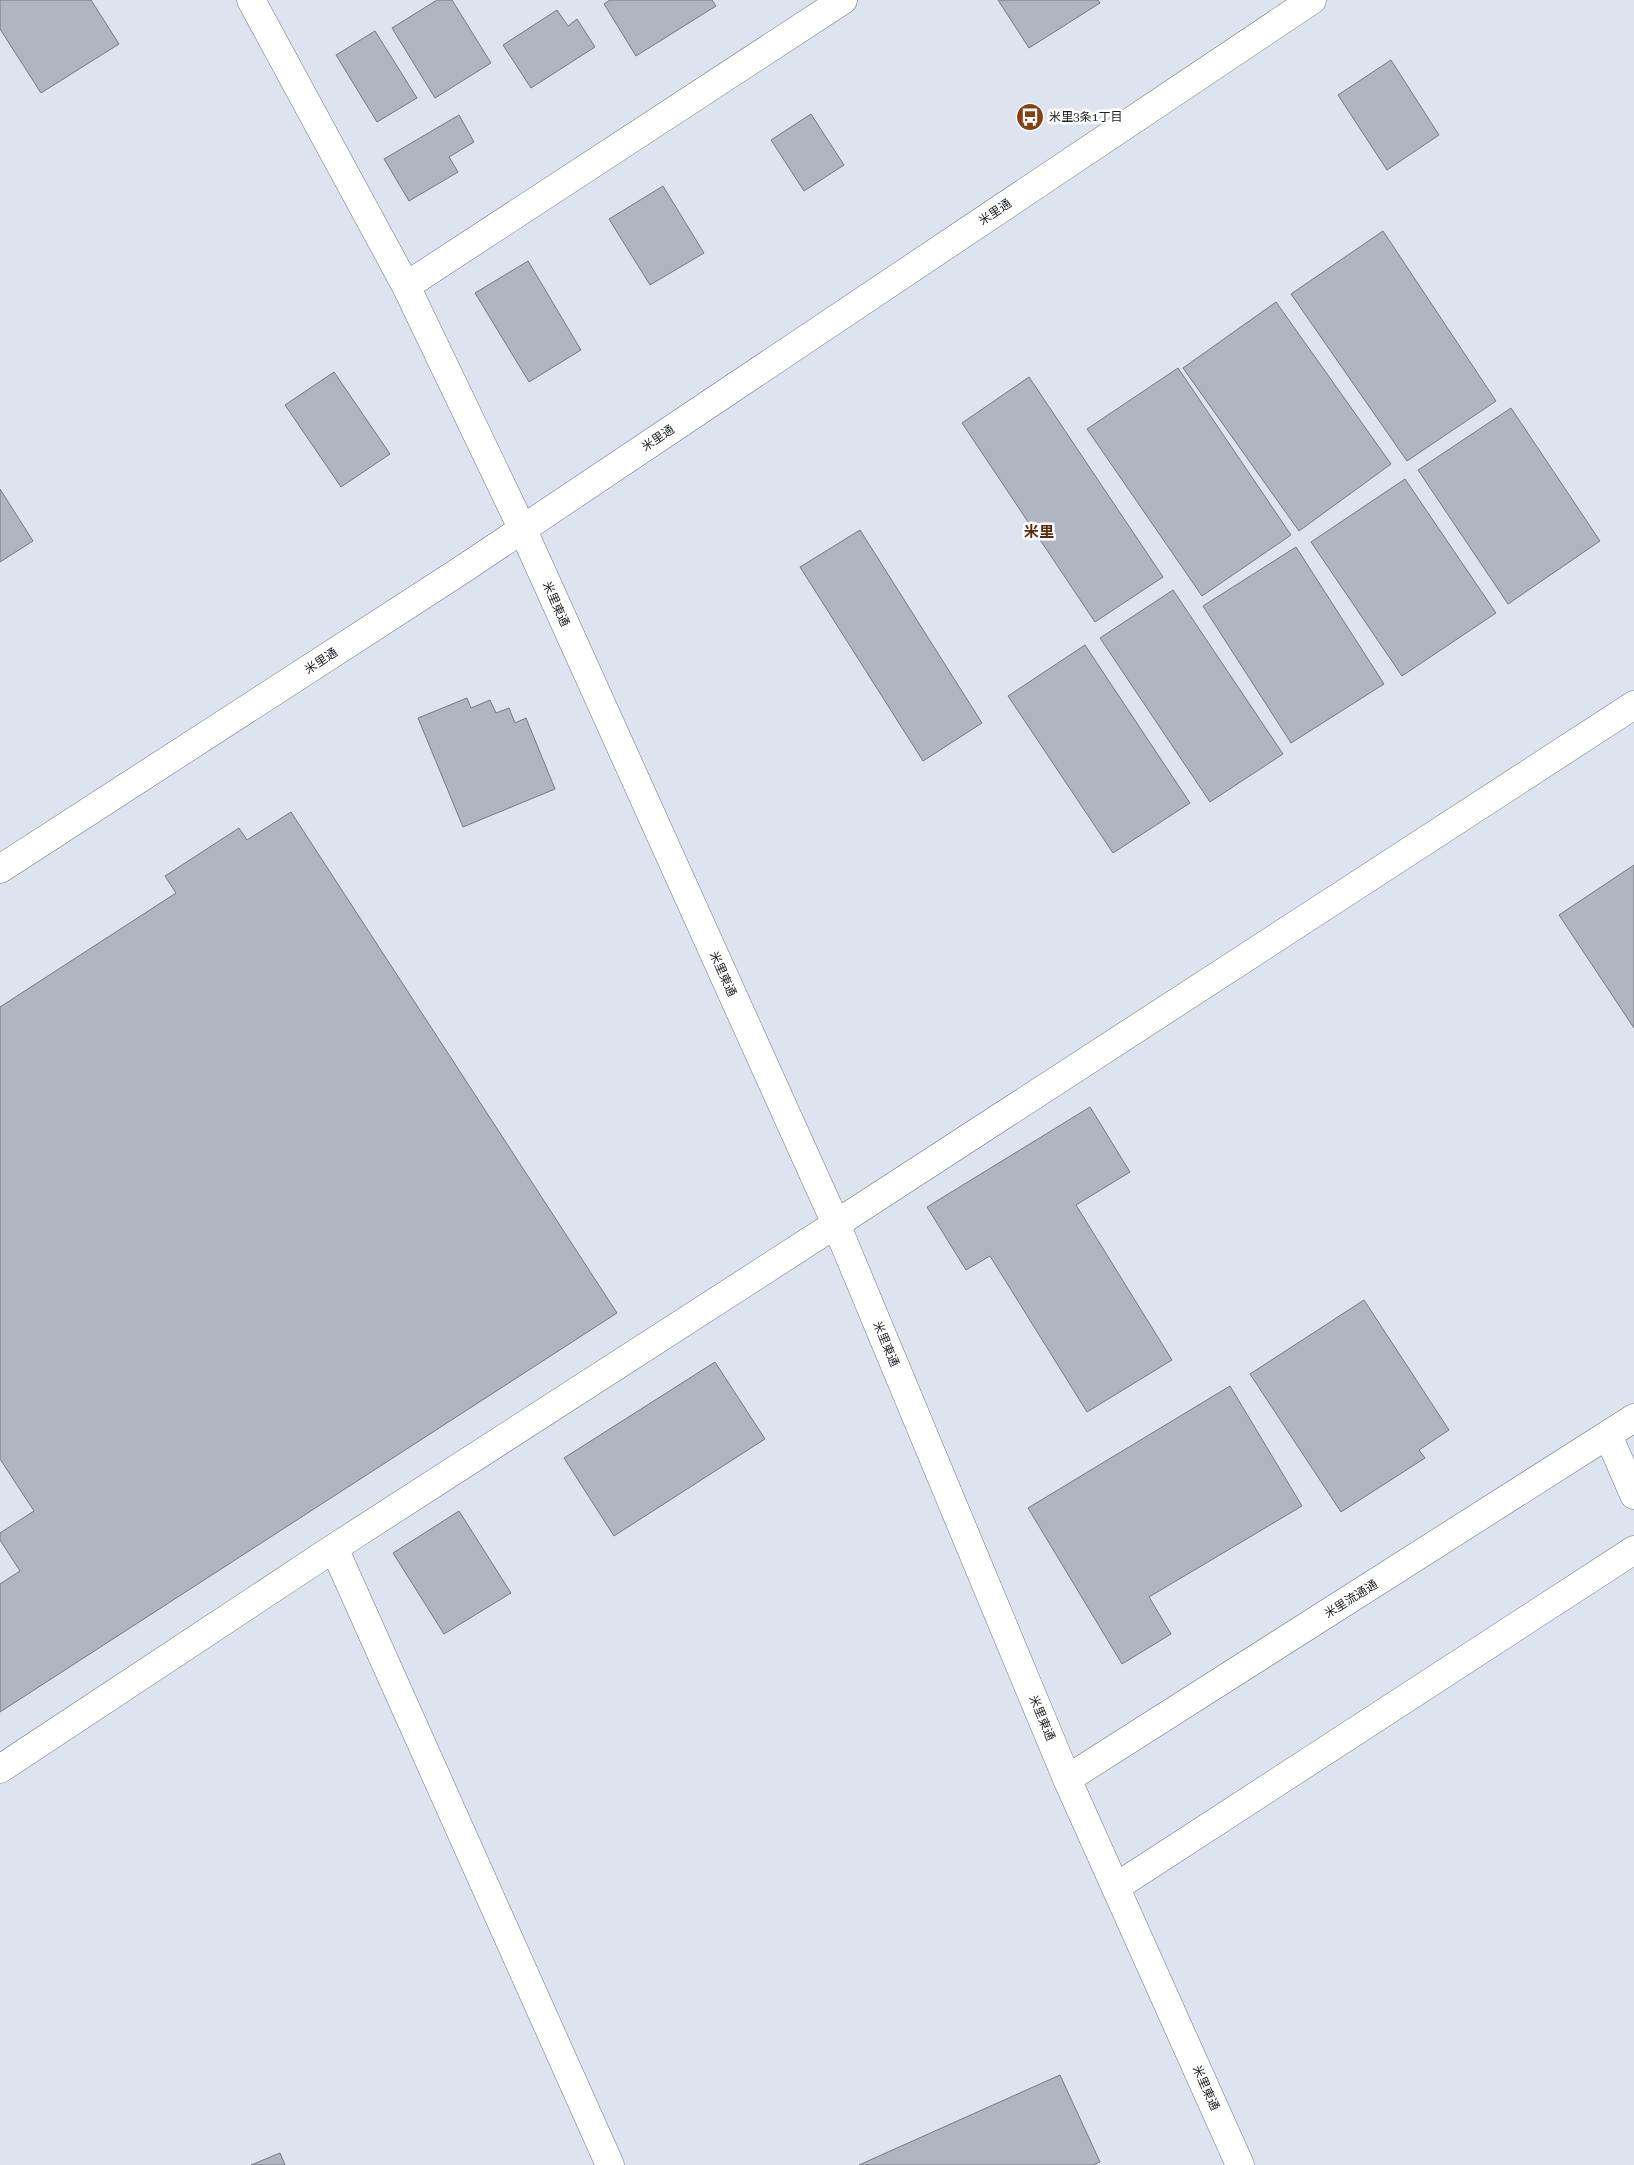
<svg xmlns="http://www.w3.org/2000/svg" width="1634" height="2165" viewBox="0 0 1634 2165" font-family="'Roboto Serif','Noto Sans JP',serif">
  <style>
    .building { fill: #afb5c0; stroke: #747a84 }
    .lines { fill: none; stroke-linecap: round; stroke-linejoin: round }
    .minor-casing { stroke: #6f757e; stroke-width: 29 }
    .minor { stroke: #fff; stroke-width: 28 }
    .labels { text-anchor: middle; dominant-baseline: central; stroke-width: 5; stroke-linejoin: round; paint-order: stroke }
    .poi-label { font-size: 12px; fill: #1c1f22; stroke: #fff; text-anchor: start }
    .street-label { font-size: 12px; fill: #1c1f22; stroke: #fff }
    .quarter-label { font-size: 15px; font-weight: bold; fill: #592b0b; stroke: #fff }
  </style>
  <rect width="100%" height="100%" fill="#dde4ef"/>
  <path class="building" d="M 0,0 L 91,0 L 119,44 L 41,93 L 0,29 Z
    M 437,0 L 452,0 L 491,63 L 435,98 L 392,28 Z
    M 610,0 L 712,0 L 716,6 L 636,56 L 604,4 Z
    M 998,0 L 1098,0 L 1100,3 L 1029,48 Z
    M 557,10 L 568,26 L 577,19 L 595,47 L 531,88 L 503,45 Z
    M 375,31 L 417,98 L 377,122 L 336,55 Z
    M 1391,60 L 1439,135 L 1387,170 L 1338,95 Z
    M 811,114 L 844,165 L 804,191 L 771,140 Z
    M 459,115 L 474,142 L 449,157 L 458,172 L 409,201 L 384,159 Z
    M 663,186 L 704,253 L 650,285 L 609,219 Z
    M 1383,231 L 1496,401 L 1407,461 L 1291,294 Z
    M 528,261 L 581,350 L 529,382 L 475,293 Z
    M 1276,302 L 1391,464 L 1299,531 L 1183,368 Z
    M 1178,368 L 1291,535 L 1202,596 L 1087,429 Z
    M 334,372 L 390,454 L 341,487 L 285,405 Z
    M 1029,377 L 1163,577 L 1095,622 L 962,423 Z
    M 1511,408 L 1600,541 L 1508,604 L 1418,470 Z
    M 1405,479 L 1496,613 L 1402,676 L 1311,542 Z
    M 0,489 L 33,541 L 0,562 Z
    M 860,530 L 982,723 L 923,761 L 800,567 Z
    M 1296,547 L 1384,684 L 1291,743 L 1203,606 Z
    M 1173,590 L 1283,754 L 1210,802 L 1100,638 Z
    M 1085,645 L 1190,803 L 1113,853 L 1008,696 Z
    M 467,698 L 471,708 L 490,700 L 496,713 L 509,708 L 515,723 L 526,718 L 555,789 L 463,827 L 418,718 Z
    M 291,812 L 617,1313 L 0,1712 L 0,1584 L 20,1571 L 0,1540 L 0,1533 L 34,1511 L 0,1459 L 0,1007 L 176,893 L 165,876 L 239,828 L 247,840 Z
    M 1634,865 L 1634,1028 L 1559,915 Z
    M 1090,1107 L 1130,1172 L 1076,1205 L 1172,1360 L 1087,1412 L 990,1256 L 966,1270 L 927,1207 Z
    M 1364,1300 L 1449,1430 L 1419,1450 L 1425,1458 L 1341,1512 L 1250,1374 Z
    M 715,1362 L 765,1439 L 614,1536 L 564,1458 Z
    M 1230,1386 L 1302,1506 L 1149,1597 L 1171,1634 L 1122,1664 L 1028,1508 Z
    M 459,1511 L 511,1593 L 444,1634 L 393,1553 Z
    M 1060,2075 L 1100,2162 L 1093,2165 L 859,2165 Z
    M 280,2153 L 285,2165 L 251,2165 Z"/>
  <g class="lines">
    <g class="minor-casing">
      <path id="minor" d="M 251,0 L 406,286 L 522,528 L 836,1224 L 1067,1779 L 1240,2165
        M 406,286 L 843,0
        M 0,869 L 460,571 L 1312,0
        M 1608,1435 L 1634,1495
        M 334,1548 L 610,2165
        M 0,1769 L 334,1548 L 836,1224 L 1634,705
        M 1067,1779 L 1634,1418
        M 1116,1887 L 1634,1550"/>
    </g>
    <use href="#minor" class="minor"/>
  </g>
  <defs>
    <g id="bus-disc" transform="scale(1.4375)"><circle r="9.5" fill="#844113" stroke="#fff"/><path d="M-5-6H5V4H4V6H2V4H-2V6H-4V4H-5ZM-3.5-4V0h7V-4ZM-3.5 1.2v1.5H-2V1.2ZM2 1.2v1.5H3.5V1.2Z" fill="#fff"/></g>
  </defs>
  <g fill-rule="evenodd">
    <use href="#bus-disc" x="1030" y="117"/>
  </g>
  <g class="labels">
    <g class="poi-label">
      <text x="1049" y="117">米里3条1丁目</text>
    </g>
    <g class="street-label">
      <text transform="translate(995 212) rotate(-34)">米里通</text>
      <text transform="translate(658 438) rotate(-34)">米里通</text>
      <text transform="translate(556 604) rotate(66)">米里東通</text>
      <text transform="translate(321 661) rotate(-33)">米里通</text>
      <text transform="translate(723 974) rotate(66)">米里東通</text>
      <text transform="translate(886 1344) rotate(67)">米里東通</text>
      <text transform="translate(1351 1599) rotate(-32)">米里流通通</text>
      <text transform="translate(1042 1718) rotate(67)">米里東通</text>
      <text transform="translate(1206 2088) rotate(66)">米里東通</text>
    </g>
    <g class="quarter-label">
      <text x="1039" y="532">米里</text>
    </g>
  </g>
</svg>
